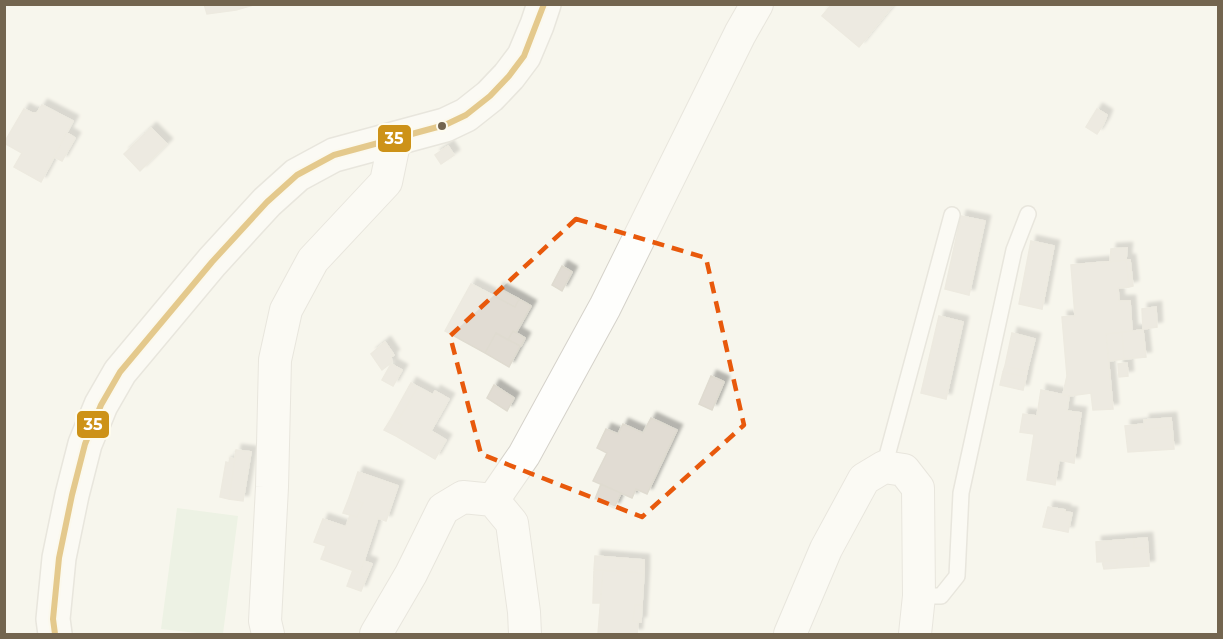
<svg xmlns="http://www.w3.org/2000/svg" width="1223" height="639" viewBox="0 0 1223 639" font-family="Montserrat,sans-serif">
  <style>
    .green { fill: #e0eed9 }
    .building { fill: #e1dcd3; stroke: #dfdbd0; stroke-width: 1.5; filter: url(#shadow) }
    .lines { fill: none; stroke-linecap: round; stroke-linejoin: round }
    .service-casing { stroke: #d5d2ca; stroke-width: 18 }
    .minor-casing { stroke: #d5d2ca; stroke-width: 34 }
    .tertiary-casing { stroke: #d5d2ca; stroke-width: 36 }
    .service { stroke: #fefefc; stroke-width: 15 }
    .minor { stroke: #fefefc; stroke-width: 32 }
    .tertiary { stroke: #fefefc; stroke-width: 33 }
    .bus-1-casing { stroke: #fefcef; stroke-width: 10 }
    .bus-1 { stroke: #cd9218; stroke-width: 6 }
    .marked { fill: none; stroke: #e8590c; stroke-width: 4.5; stroke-dasharray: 12 8; stroke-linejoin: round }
    .bus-dot { fill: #73654f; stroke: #fefcef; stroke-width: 2 }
    .line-badge { stroke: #fefcef; stroke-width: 2 }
    .badge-label { font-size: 16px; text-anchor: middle; font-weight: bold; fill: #fff }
  </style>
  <defs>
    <filter id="shadow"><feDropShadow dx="5.5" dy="-5.5" stdDeviation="1.5" flood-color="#0004"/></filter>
  </defs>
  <rect width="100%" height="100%" fill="#f7f6ed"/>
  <path class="green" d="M 177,508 L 238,516 L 223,634 L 206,634 L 161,629 Z"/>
  <path class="building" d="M 204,4 L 257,4 L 236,10 L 207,14 Z
    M 832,4 L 892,4 L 893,5 L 859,47 L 822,16 Z
    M 42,105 L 73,121 L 41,182 L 14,167 L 22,153 L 4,143 L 24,109 L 32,113 L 37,113 Z
    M 1097,109 L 1107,115 L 1104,123 L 1097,134 L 1086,127 Z
    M 151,128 L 167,144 L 140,171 L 124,154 Z
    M 67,133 L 75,138 L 62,161 L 54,157 Z
    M 448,146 L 454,155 L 441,164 L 435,155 Z
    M 961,216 L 985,221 L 969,295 L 945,289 Z
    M 1031,241 L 1054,246 L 1042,309 L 1019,304 Z
    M 1127,248 L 1126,260 L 1110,262 L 1111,249 Z
    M 1126,260 L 1129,287 L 1118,288 L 1119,301 L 1130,301 L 1132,331 L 1106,334 L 1113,409 L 1093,410 L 1091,393 L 1069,396 L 1063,394 L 1067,376 L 1062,317 L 1075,316 L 1071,265 Z
    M 1126,260 L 1130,260 L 1133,286 L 1129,287 Z
    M 562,266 L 572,272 L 562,291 L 552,285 Z
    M 471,284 L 515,307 L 519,299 L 531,306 L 516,333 L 513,331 L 508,340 L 496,333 L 485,353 L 445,331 Z
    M 498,288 L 519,299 L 515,307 L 494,296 Z
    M 1156,307 L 1157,327 L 1143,329 L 1142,309 Z
    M 939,316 L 963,322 L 946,399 L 921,393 Z
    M 1143,330 L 1146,357 L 1124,359 L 1122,332 Z
    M 513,331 L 525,338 L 521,346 L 508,340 Z
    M 1122,332 L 1124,359 L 1109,361 L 1106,334 Z
    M 496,333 L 520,346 L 509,367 L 485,353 Z
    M 1012,333 L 1035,339 L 1027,371 L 1005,366 Z
    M 385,342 L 394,355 L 391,357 L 392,362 L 382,370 L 371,354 Z
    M 1127,363 L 1128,376 L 1119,377 L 1118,364 Z
    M 391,364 L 402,370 L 393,386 L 382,380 Z
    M 1005,366 L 1027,371 L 1026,377 L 1003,372 Z
    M 1003,372 L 1026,377 L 1023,390 L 1000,385 Z
    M 711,376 L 724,382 L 712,410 L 699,404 Z
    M 411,383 L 418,387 L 397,422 L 391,419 Z
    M 494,385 L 514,398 L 507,411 L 487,398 Z
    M 418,387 L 433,395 L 435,391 L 449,399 L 431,431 L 446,440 L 435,459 L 396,436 L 402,425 L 397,422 Z
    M 1041,390 L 1069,396 L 1067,411 L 1081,413 L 1074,463 L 1059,460 L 1055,485 L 1027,480 L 1034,434 L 1020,432 L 1023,414 L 1037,416 Z
    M 651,418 L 677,430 L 647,494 L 636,489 L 632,498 L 593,481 L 607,453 L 597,448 L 606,429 L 618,434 L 623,424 L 643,433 Z
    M 1171,418 L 1172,427 L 1145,429 L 1144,420 Z
    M 391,419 L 402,425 L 396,436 L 384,430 Z
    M 1144,424 L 1145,429 L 1172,427 L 1174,449 L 1128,452 L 1125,426 Z
    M 236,450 L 251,452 L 243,501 L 229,499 Z
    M 230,458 L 235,459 L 229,499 L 220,497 L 226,462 L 229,463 Z
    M 358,472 L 398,486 L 386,521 L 378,518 L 360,573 L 321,559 L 326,546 L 314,542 L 323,519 L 346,527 L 350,515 L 357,517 L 363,503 L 349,498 Z
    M 601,484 L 621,493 L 614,508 L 595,499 Z
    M 349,498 L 363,503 L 357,517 L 343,513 Z
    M 1048,507 L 1065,510 L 1065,512 L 1072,513 L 1068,532 L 1043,527 Z
    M 1147,538 L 1148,548 L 1134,548 L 1134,539 Z
    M 1134,539 L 1134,548 L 1148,548 L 1149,566 L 1117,568 L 1117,561 L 1097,562 L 1096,542 Z
    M 595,556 L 644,560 L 644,573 L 594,570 Z
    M 364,561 L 372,564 L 367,576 L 360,573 Z
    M 1102,561 L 1117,561 L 1117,568 L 1104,569 Z
    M 353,570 L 367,576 L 361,591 L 347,586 Z
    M 594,570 L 603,570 L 600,603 L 593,603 Z
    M 603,570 L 644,573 L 642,605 L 635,605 L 633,621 L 638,622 L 637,634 L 598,634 Z
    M 635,605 L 642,605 L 641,622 L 633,621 Z"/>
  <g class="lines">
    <g class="service-casing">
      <path id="service" d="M 884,467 L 952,215
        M 919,596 L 941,596 L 957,576 L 961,493 L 1014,250 L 1028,214"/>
    </g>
    <g class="minor-casing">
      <path id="minor" d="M 493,500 L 524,455 L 605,307 L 740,34 L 757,4
        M 268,634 L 265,621 L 272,487 L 275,360 L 286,310 L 313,260 L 386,182 L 395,139
        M 376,634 L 411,574 L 443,509 L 463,497 L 493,500 L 512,523 L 524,612 L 525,634
        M 790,634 L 826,549 L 864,479 L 884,467 L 904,470 L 918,488 L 919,596 L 915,634"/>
    </g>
    <g class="tertiary-casing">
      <path id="tertiary" d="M 55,634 L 53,619 L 59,558 L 72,495 L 85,444 L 101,405 L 120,372 L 212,262 L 267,202 L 297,175 L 334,155 L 445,125 L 466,115 L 490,96 L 509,76 L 524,56 L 537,25 L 544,4"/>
    </g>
    <use href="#service" class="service"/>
    <use href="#minor" class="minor"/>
    <use href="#tertiary" class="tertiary"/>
    <g class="bus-1-casing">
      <path id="bus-1" d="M 55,634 L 53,619 L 59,558 L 72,495 L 85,444 L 101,405 L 120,372 L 212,262 L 267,202 L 297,175 L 334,155 L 445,125 L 466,115 L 490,96 L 509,76 L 524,56 L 544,4"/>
    </g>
    <use href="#bus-1" class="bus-1"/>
  </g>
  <path d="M0 0H1223V639H0ZM 576,219 L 706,258 L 744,425 L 642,517 L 481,454 L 450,336 Z" fill="#f7f6ed" fill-opacity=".55" fill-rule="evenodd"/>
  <path class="marked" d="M 576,219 L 706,258 L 744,425 L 642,517 L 481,454 L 450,336 Z"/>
  <circle class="bus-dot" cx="442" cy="126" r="5"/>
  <g class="line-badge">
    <rect x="377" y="124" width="35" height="29" rx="6" fill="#cd9218"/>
    <rect x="76" y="410" width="34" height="29" rx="6" fill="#cd9218"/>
  </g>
  <g class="badge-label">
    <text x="394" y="144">35</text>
    <text x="93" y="430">35</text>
  </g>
  <rect width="1223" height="639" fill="none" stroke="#73654f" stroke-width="12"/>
</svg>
